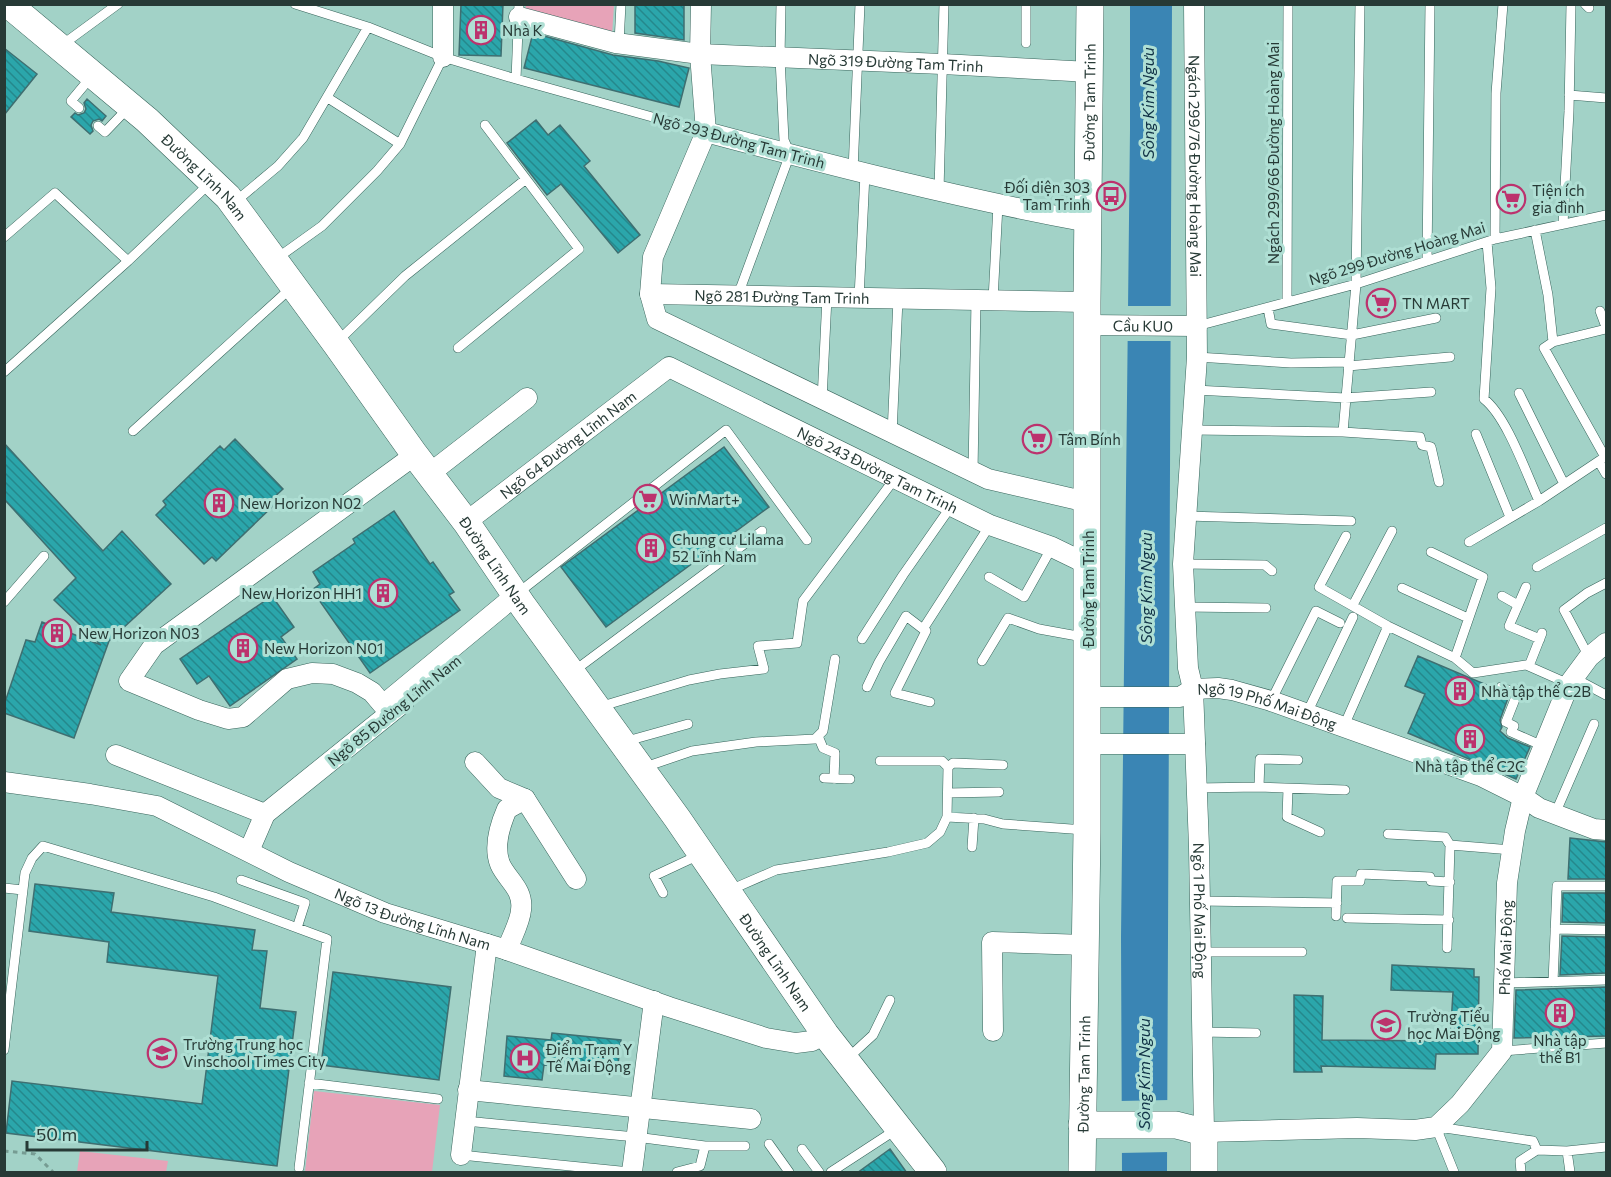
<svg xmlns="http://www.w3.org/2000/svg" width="1611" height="1177" viewBox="0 0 1611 1177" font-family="Commissioner,sans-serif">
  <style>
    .green { fill: #e7a3b8 }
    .water { fill: #3a85b4 }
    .pier { fill: #a2d2c7 }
    .building { fill: url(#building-back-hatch); stroke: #3f6f71; stroke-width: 1.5 }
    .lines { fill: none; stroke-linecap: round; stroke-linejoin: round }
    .lane-casing { stroke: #37645b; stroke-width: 10 }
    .street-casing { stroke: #37645b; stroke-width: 21 }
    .secondary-casing { stroke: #37645b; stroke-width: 28 }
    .path { stroke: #769c93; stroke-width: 3; stroke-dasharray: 4.5 4.5; stroke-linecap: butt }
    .lane { stroke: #fff; stroke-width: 9 }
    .street { stroke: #fff; stroke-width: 20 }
    .secondary { stroke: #fff; stroke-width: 27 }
    .labels { text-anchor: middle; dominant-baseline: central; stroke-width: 6; stroke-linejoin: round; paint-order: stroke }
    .poi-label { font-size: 15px; fill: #273a36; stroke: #afdfd4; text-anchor: start }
    .street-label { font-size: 15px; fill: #273a36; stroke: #afdfd4 }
    .water-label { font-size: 16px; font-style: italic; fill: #113246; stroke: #afdfd4 }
  </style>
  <defs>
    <pattern id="building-back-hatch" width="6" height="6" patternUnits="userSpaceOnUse" patternTransform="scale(1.5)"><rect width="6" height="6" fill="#2ba6ab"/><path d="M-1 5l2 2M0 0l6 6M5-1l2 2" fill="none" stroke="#25888c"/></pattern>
  </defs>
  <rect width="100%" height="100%" fill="#a2d2c7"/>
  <path class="green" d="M 526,5 L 614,5 L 612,35 L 525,12 Z
    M 314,1091 L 440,1105 L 432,1172 L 305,1172 Z
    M 80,1151 L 168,1161 L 166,1172 L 77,1172 Z"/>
  <path class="water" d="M 1172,4 L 1167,1172 L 1122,1172 L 1121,937 L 1130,130 L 1130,5 Z"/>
  <path class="pier" d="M 1125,306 L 1173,306 L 1173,341 L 1125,341 Z
    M 1170,1100 L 1170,1152 L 1119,1153 L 1119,1101 Z"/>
  <path class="building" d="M 461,4 L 503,4 L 501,56 L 459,55 Z
    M 635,4 L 684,4 L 684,40 L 635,33 Z
    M 533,33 L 613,55 L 658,61 L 689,68 L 679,107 L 524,68 Z
    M 4,48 L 37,74 L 4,115 Z
    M 87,99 L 106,116 L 102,121 L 99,119 L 93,121 L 91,125 L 93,131 L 90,134 L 71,117 L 75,113 L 78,115 L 84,113 L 86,109 L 84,103 Z
    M 536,120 L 548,135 L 560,125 L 590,161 L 584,166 L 640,235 L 618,253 L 561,184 L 547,195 L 507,143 Z
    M 235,439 L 283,489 L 271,500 L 275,504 L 216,561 L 212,557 L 204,564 L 156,515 L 166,505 L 163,501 L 220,446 L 224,450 Z
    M 4,443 L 103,551 L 122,531 L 171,584 L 109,641 L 74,738 L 4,713 L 4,705 L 26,640 L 35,642 L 42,622 L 101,645 L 54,600 L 76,578 L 4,499 Z
    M 724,447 L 769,507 L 606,627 L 561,567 Z
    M 394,511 L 430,564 L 433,562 L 454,592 L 449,595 L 460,610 L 370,673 L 312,590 L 320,584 L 313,572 L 355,543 L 353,539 Z
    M 272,596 L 294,627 L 281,637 L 297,659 L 230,706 L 209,676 L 197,684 L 180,659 Z
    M 1418,656 L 1494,688 L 1498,693 L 1508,698 L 1500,720 L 1502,727 L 1500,731 L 1508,738 L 1530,747 L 1516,779 L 1408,733 L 1425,694 L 1405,686 Z
    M 1570,838 L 1606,842 L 1606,879 L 1568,879 Z
    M 35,884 L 114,893 L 111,912 L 255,930 L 252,950 L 267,951 L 260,1008 L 296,1012 L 277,1166 L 6,1133 L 12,1081 L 202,1104 L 218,976 L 107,962 L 109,942 L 29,931 Z
    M 1563,893 L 1606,893 L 1606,923 L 1562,922 Z
    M 1562,936 L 1606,937 L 1606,973 L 1560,975 Z
    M 1392,965 L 1474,969 L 1474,977 L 1479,977 L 1478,1054 L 1436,1054 L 1435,1069 L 1321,1066 L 1322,1072 L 1294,1072 L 1294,995 L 1323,996 L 1322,1040 L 1450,1041 L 1453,992 L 1391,990 Z
    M 333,972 L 451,987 L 439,1080 L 321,1065 Z
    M 1606,987 L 1606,1036 L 1514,1038 L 1516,990 Z
    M 552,1033 L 621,1040 L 617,1072 L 544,1065 L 542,1080 L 504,1076 L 507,1036 L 551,1040 Z
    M 890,1149 L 907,1173 L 857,1173 Z"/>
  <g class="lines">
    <g class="lane-casing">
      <path id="lane" d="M 295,4 L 368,27 L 443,57 L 516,79 L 706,132
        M 1026,4 L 1026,43
        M 1585,4 L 1589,8
        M 619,43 L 621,4
        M 62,45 L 118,4
        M 516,79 L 519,4
        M 1569,95 L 1606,98
        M 328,98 L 400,144
        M 79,108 L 71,101 L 91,77
        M 98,126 L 105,132 L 129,107
        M 853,171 L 860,4
        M 939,191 L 944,4
        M 235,202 L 278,166 L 303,138 L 368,27
        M 1563,224 L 1569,111 L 1571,4
        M 4,237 L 55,193 L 128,261
        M 1495,239 L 1496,93 L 1503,4
        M 1487,242 L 1491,288 L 1484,399 C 1507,417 1526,473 1539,501
        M 276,259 L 322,226 L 377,171 L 400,144 L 443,57
        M 1427,261 L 1430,4
        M 738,295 L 790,154 L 784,140 L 780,58 L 781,4
        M 859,298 L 865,174
        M 993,300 L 998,205
        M 1287,302 L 1288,4
        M 1268,308 L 1271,324 L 1352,335 L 1436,318
        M 1600,311 L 1606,327
        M 1197,326 L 1356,284 L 1495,239 L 1606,215
        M 337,342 L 405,276 L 526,179
        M 1553,342 L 1606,329
        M 458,348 L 579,249 L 485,125
        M 1197,357 L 1291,363 L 1348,362
        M 1348,366 L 1450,357
        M 4,372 L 128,261 L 210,183
        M 1195,390 L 1345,398 L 1431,392
        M 1519,393 L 1564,484
        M 822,400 L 827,297
        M 1193,430 L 1343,432 L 1420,437 L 1422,445 L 1431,447 L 1439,482
        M 133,431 L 291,288
        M 1343,432 L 1356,284 L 1360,4
        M 892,434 L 898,299
        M 1476,434 L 1510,517
        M 1599,462 L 1606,474
        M 973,472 L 976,300
        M 1186,516 L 1351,521
        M 1346,536 L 1319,587 L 1388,626 L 1455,658 L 1473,673 L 1526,665 L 1569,684
        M 1469,542 L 1539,501 L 1605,457 L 1544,348 L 1553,342 L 1548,295 L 1535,230
        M 1431,552 L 1483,577 L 1455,658
        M 1183,564 L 1265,565 L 1272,571
        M 1537,567 L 1606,528
        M 989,577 L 1024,597 L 1052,547
        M 1526,587 L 1509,626 L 1540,639
        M 1402,588 L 1468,618
        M 518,593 L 726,430 L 807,540
        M 1502,596 L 1518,605
        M 4,602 L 44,556
        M 1353,605 L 1392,531
        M 1185,607 L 1266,608
        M 923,629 L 926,631 L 895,693 L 930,702
        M 862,639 L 903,575 L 952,505
        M 1589,657 L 1564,610 L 1587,593 L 1606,583
        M 982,661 L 1008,618 L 1039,629 L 1083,637
        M 1529,666 L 1542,633
        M 574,671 L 762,531
        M 1574,678 L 1606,695
        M 867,687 L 879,662 L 906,616 L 923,629 L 990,525
        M 1501,687 L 1517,694
        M 1519,689 L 1506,722 L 1514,726 L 1511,732 L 1543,746
        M 1271,701 L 1316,611 L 1340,623
        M 599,707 L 689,680 L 720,674 L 764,669 L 758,646 L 797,643 L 803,601 L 896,477
        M 1307,713 L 1353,617
        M 1344,726 L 1388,626
        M 818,736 L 823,748 L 835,753 L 834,779
        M 627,741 L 688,724
        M 880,761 L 942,761 L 948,767
        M 645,767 L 692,751 L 756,742 L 815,739 L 823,731 L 835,659
        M 824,778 L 850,779
        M 1259,787 L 1345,790
        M 1197,788 L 1259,787 L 1260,759 L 1298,760
        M 1288,789 L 1287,817 L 1320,832
        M 948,793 L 999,792
        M 1555,814 L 1594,724
        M 947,817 L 948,767 L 953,763 L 1003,765
        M 1388,834 L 1445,837 L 1450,845
        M 972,847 L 974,818
        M 241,880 L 305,903 L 297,928
        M 4,888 L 23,890
        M 730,890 L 776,870 L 888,852 L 927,843 L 940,832 L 947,817 L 984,819 L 1003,824 L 1085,830
        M 663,893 L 654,876 L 699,855
        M 1199,901 L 1337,903
        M 1336,916 L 1337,881 L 1360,881 L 1361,874 L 1430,877 L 1431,881 L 1450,882
        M 1347,918 L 1449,920
        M 1555,929 L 1606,930
        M 1447,948 L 1450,845 L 1512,850
        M 1200,952 L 1302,952
        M 1553,982 L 1557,886 L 1606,886
        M 1505,983 L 1606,980
        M 1201,1032 L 1256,1033
        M 4,1050 L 25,873 L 32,858 L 43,846 L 214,897 L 327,939 L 299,1168
        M 1502,1051 L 1606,1043
        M 848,1058 L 873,1035 L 890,1000
        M 309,1083 L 438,1099
        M 465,1121 L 636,1137 L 705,1146 L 745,1146
        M 1436,1127 L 1454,1172
        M 1438,1127 L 1533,1141 L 1537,1150 L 1567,1151 L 1606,1147
        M 769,1144 L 789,1172
        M 802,1149 L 819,1172
        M 1567,1151 L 1570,1172
        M 461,1155 L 630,1172
        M 677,1172 L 700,1166 L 705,1146
        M 831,1172 L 897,1129
        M 1521,1172 L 1520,1161 L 1537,1150"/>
    </g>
    <g class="street-casing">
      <g id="street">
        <path d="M 443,4 L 443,57"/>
        <path d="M 701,4 L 700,54 L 706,132 L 653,257 L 650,294 L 657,319 L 988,479 L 1087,502"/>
        <path id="s1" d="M 1194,4 L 1197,357 L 1183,564 L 1188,668 L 1193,689 L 1194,715 L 1199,847 L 1204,1132 L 1357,1128 L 1415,1130 L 1436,1127 L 1460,1104 L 1502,1051 L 1507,883 L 1515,831 L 1523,797 L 1569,684 L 1589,657 L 1606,643"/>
        <path id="s2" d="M 519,17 L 616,43 L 700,54 L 942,64 L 1090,72"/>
        <path d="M 706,132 C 833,166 959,198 1088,222"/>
        <path id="s3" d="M 650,294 L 1087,302"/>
        <path id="s4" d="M 1087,325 L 1197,326"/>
        <path d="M 415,455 L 154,645 L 129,681 L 199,710 L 228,719 L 243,717 L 287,679 L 312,673 L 333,674 L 357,683 L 372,692 L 383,705 L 516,595"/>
        <path d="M 429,474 L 527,398"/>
        <path id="s5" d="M 466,522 L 669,367 L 990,525 L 1052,547 L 1087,564"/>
        <path id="s6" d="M 1088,697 L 1180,697 L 1193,689 L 1218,688 L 1232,690 L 1271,701 L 1481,776 L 1523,797 L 1539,808 L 1594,829 L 1606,830"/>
        <path d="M 1088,744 L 1195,744"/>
        <path d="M 116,755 L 265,814"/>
        <path d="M 475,762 L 499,788 L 525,799"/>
        <path id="s7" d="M 4,782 L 90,794 L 157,806 L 289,872 L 385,913 L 507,950 L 669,1007 L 766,1038 L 796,1043 L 812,1041 L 825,1034"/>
        <path d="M 249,851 L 265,814 L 404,702"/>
        <path d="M 507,950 C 511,938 520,923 521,910 C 524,889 507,880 500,864 C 493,846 500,825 507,809 L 525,799 L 576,879"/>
        <path d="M 993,1031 L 992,942 L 1086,945"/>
        <path d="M 468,1090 L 751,1119"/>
        <path d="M 461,1155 L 487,944"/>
        <path d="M 632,1172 L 654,1001"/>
      </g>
    </g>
    <g class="secondary-casing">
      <g id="secondary">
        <path id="s8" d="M 8,4 L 147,120 L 228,197 L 336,344 L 415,455 L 466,522 L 523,606 L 677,818 L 825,1034 L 933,1172"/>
        <path d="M 1082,1125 L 1176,1125 L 1204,1132 L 1204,1172"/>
        <path id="s9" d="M 1082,1172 L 1087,831 L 1087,302 L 1090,4"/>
      </g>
    </g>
    <path class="path" d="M 4,1151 L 35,1154 L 53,1172"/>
    <use href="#lane" class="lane"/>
    <use href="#street" class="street"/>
    <use href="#secondary" class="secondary"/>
  </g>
  <defs>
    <g id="building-ring" transform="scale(1.5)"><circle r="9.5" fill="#afdfd4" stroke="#bc326d" stroke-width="1.5"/><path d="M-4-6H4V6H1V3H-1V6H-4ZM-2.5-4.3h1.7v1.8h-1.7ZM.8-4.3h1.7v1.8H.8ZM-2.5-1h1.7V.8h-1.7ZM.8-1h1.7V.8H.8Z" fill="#bc326d"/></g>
    <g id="bus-ring" transform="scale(1.5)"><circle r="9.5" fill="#afdfd4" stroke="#bc326d" stroke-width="1.5"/><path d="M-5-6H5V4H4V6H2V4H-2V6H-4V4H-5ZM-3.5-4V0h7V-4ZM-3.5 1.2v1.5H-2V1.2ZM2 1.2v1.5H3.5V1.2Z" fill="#bc326d"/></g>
    <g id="supermarket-ring" transform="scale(1.5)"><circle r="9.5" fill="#afdfd4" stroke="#bc326d" stroke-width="1.5"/><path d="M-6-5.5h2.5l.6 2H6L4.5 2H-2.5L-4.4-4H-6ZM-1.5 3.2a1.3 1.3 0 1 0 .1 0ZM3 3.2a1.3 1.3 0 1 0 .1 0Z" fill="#bc326d"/></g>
    <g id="school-ring" transform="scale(1.5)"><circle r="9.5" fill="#afdfd4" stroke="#bc326d" stroke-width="1.5"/><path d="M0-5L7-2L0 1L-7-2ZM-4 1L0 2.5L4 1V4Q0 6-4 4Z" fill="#bc326d"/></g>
    <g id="hospital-ring" transform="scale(1.5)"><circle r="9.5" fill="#afdfd4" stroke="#bc326d" stroke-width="1.5"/><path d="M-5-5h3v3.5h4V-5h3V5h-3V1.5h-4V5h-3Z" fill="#bc326d"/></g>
  </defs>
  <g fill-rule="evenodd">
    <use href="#building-ring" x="481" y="30"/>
    <use href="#bus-ring" x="1111" y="196"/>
    <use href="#supermarket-ring" x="1511" y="199"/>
    <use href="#supermarket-ring" x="1381" y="303"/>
    <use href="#supermarket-ring" x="1037" y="439"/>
    <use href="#supermarket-ring" x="648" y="499"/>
    <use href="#building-ring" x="219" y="503"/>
    <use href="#building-ring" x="651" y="548"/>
    <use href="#building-ring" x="383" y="593"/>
    <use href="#building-ring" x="57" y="633"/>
    <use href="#building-ring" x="243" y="648"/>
    <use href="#building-ring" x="1460" y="691"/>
    <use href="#building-ring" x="1470" y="739"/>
    <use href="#building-ring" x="1560" y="1013"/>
    <use href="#school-ring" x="1386" y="1025"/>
    <use href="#school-ring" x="162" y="1053"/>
    <use href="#hospital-ring" x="525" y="1058"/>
  </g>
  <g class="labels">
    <g class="poi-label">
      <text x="502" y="30">Nhà K</text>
      <text x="1090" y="187" text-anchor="end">Đối diện 303<tspan x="1090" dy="17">Tam Trinh</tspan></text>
      <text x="1532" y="190">Tiện ích<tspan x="1532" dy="17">gia đình</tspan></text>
      <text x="1402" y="303">TN MART</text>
      <text x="1058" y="439">Tâm Bính</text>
      <text x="669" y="499">WinMart+</text>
      <text x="240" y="503">New Horizon N02</text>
      <text x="672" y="539">Chung cư Lilama<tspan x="672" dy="17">52 Lĩnh Nam</tspan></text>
      <text x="362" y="593" text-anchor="end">New Horizon HH1</text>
      <text x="78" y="633">New Horizon N03</text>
      <text x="264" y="648">New Horizon N01</text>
      <text x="1481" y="691">Nhà tập thể C2B</text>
      <text x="1470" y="766" text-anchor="middle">Nhà tập thể C2C</text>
      <text x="1407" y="1016">Trường Tiểu<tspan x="1407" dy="17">học Mai Động</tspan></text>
      <text x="1560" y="1040" text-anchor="middle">Nhà tập<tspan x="1560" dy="17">thể B1</tspan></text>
      <text x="183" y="1044">Trường Trung học<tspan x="183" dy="17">Vinschool Times City</tspan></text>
      <text x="546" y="1049">Điểm Trạm Y<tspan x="546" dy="17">Tế Mai Động</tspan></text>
    </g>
    <g class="street-label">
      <text stroke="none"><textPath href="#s2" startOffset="381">Ngõ 319 Đường Tam Trinh</textPath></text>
      <text stroke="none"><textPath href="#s9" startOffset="1070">Đường Tam Trinh</textPath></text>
      <text transform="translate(739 140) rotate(15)">Ngõ 293 Đường Tam Trinh</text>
      <text transform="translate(1273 153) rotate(-90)">Ngách 299/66 Đường Hoàng Mai</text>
      <text stroke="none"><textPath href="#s1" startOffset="162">Ngách 299/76 Đường Hoàng Mai</textPath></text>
      <text stroke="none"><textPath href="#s8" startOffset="262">Đường Lĩnh Nam</textPath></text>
      <text transform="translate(1397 253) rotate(-17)">Ngõ 299 Đường Hoàng Mai</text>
      <text stroke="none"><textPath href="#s3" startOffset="132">Ngõ 281 Đường Tam Trinh</textPath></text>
      <text stroke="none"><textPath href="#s4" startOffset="56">Cầu KU0</textPath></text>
      <text stroke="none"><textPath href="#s5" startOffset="128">Ngõ 64 Đường Lĩnh Nam</textPath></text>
      <text stroke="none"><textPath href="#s5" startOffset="488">Ngõ 243 Đường Tam Trinh</textPath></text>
      <text stroke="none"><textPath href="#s8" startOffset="748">Đường Lĩnh Nam</textPath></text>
      <text transform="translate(1088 589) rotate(-90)">Đường Tam Trinh</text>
      <text stroke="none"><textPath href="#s6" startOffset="184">Ngõ 19 Phố Mai Động</textPath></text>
      <text transform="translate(394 710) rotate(-39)">Ngõ 85 Đường Lĩnh Nam</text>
      <text stroke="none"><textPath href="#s1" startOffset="908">Ngõ 1 Phố Mai Động</textPath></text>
      <text stroke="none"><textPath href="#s7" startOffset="435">Ngõ 13 Đường Lĩnh Nam</textPath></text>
      <text stroke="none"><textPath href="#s1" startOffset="1566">Phố Mai Động</textPath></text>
      <text stroke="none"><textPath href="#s8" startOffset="1234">Đường Lĩnh Nam</textPath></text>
      <text stroke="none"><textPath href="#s9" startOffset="98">Đường Tam Trinh</textPath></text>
    </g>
    <g class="water-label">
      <text transform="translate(1147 103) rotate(-90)">Sông Kim Ngưu</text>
      <text transform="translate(1145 588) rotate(-90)">Sông Kim Ngưu</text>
      <text transform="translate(1143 1074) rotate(-90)">Sông Kim Ngưu</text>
    </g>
  </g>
  <rect width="1611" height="1177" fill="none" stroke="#273a36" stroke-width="12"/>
  <path d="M27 1141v9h120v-9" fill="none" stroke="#273a36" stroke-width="3"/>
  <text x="36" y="1141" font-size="18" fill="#273a36" stroke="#afdfd4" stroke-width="4.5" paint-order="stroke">50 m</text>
</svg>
